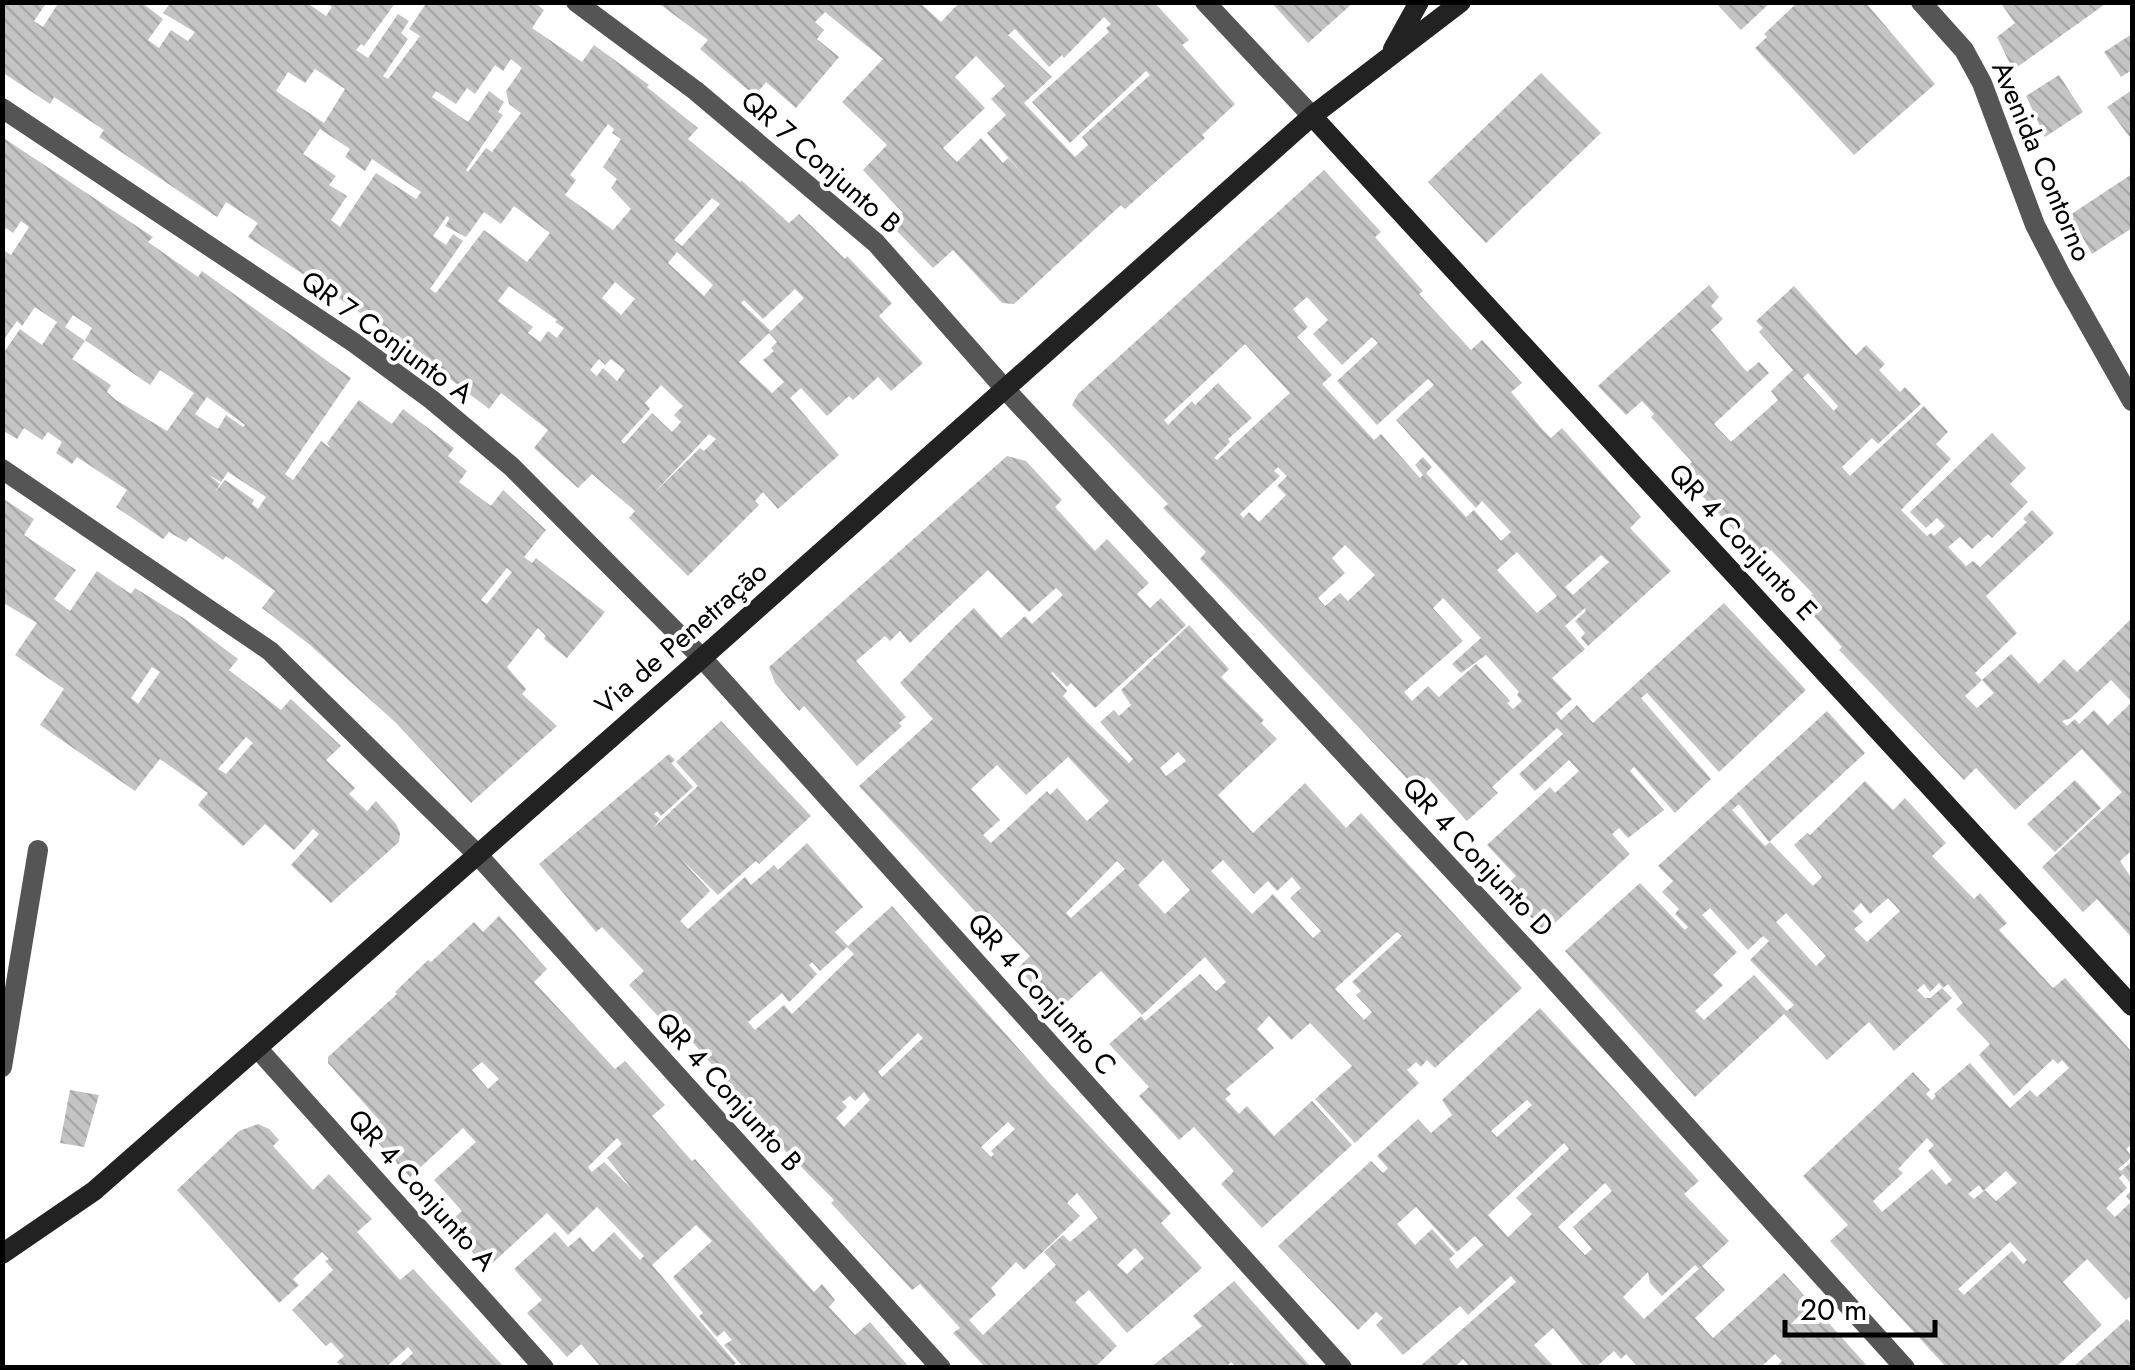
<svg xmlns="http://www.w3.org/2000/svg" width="2135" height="1370" viewBox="0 0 2135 1370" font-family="Jost,sans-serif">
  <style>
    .building { fill: url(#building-back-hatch); fill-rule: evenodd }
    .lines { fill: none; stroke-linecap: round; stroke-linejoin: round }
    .lane { stroke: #555; stroke-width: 20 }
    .street { stroke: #555; stroke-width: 20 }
    .secondary { stroke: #222; stroke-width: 20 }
    .labels { text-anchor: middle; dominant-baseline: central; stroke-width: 8; stroke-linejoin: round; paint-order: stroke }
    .street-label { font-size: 28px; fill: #000; stroke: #fff }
  </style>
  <defs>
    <pattern id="building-back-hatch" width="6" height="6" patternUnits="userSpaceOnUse" patternTransform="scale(2.5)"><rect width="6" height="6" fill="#c4c4c4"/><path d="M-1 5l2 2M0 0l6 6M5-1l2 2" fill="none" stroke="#a7a7a7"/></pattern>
  </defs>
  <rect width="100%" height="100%" fill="#fff"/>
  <path class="building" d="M 2,2 L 47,2 L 34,21 L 43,27 L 59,2 L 141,2 L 163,19 L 148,40 L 159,48 L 171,30 L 188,41 L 195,32 L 163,13 L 171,2 L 306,2 L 326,16 L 332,7 L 325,2 L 396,2 L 364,46 L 361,44 L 356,50 L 368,58 L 398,14 L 409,21 L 401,33 L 408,39 L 383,76 L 388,79 L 420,36 L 409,29 L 427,2 L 534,2 L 544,10 L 532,28 L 582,62 L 594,45 L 649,85 L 647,87 L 698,128 L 688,139 L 740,182 L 741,180 L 789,223 L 799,214 L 845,259 L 847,256 L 892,303 L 879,316 L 923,363 L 891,391 L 878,377 L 853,400 L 849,396 L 827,416 L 801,388 L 790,398 L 839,455 L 778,509 L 763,492 L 755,501 L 759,505 L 688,576 L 629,518 L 635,511 L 592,474 L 578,488 L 534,448 L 548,430 L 501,393 L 489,409 L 396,337 L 248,237 L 258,223 L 226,202 L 217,217 L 99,137 L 104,130 L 54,97 L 50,104 L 2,72 ZM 511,59 L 522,68 L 506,91 L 509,104 L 521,113 L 492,152 L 486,148 L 468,172 L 466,170 L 503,115 L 498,112 L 504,102 L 489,91 L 468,122 L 432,97 L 436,91 L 456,104 L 467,88 L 475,94 L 495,65 L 503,71 ZM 315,69 L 345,89 L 324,123 L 276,91 L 288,72 L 305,83 ZM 608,124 L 614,129 L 612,133 L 621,139 L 603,167 L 617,179 L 611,188 L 631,209 L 613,230 L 565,195 L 576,180 L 570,175 ZM 320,129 L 350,149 L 345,157 L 365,171 L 372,159 L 421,192 L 416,199 L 376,173 L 340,227 L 331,220 L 347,196 L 329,185 L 336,176 L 303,154 ZM 712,198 L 720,204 L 682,246 L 674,240 ZM 514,206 L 550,233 L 527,262 L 484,230 L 436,293 L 430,289 L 463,241 L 453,234 L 446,245 L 433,236 L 447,216 L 450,218 L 445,226 L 466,237 L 484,212 L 501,224 ZM 677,252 L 713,285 L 704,296 L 668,263 ZM 615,282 L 635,299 L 621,315 L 602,298 ZM 509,286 L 557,320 L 555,322 L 564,328 L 557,338 L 548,331 L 540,342 L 528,333 L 533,327 L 498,301 ZM 795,289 L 804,298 L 771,331 L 741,303 L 744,300 L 763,319 ZM 769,333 L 777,342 L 771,348 L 774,351 L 763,360 L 784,382 L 772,393 L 739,362 ZM 599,359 L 605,365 L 611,359 L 625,370 L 617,381 L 603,368 L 597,376 L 590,370 ZM 661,385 L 683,406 L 674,415 L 681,422 L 672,432 L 652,413 L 624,444 L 621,441 L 650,409 L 645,403 ZM 709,434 L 716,439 L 704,451 L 700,448 L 654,493 Z
    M 657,2 L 919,2 L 941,22 L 960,2 L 1154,2 L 1189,40 L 1182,45 L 1235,104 L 1202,135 L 1205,138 L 1125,209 L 1121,205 L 1014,304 L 1002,303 L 953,250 L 933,268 L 891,225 L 903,213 L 863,170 L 887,145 L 842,102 L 883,59 L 825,12 L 815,22 L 824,30 L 817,39 L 839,57 L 796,108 L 766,82 L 755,96 L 700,49 L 708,40 ZM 1104,17 L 1111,24 L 1106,28 L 1109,32 L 1032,102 L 1070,143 L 1146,71 L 1150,75 L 1082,137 L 1088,145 L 1075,157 L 1024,103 L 1052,77 L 1008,35 L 1015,29 L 1049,67 L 1062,55 L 1064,58 ZM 976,56 L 1005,86 L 991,99 L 1006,115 L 987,133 L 1029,181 L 1008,158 L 1003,163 L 981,138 L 957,162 L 943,148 L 985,108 L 955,77 Z
    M 1271,2 L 1354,2 L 1308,43 Z
    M 1715,2 L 1771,2 L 1741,30 Z
    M 1798,2 L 1865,2 L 1935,84 L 1854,155 L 1755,48 L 1767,37 L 1764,34 Z
    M 2000,2 L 2108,2 L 2013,70 L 1997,37 L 2015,23 Z
    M 2132,34 L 2132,70 L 2121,77 L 2104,52 Z
    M 1541,73 L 1601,133 L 1486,243 L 1428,182 Z
    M 2059,75 L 2083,112 L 2045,137 L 2026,96 Z
    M 2132,90 L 2132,140 L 2107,107 Z
    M 2,137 L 153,237 L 148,242 L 198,277 L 202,271 L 351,378 L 285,474 L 293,480 L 321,441 L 330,448 L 327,443 L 359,400 L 392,424 L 403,409 L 454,448 L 448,456 L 467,471 L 459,482 L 491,506 L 503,490 L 546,530 L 524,557 L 532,563 L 536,558 L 605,612 L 567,658 L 544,639 L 546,636 L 538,628 L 507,667 L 526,689 L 522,694 L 557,726 L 471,803 L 395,722 L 310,645 L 262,608 L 275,591 L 226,556 L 223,560 L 190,537 L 186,542 L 169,532 L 163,539 L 116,507 L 127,490 L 77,457 L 72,464 L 56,453 L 62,442 L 48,432 L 42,440 L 24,428 L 17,439 L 2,430 L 2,355 L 20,329 L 42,345 L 57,322 L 35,307 L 22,326 L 17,321 L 2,342 L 2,249 L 11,255 L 29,227 L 21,221 L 13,233 L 6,228 L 2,234 ZM 73,315 L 92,328 L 85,340 L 150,385 L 160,370 L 194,393 L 167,431 L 116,400 L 107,392 L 111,385 L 72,359 L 85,341 L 65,327 ZM 207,397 L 245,425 L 243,427 L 226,415 L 218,429 L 195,414 ZM 228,472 L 266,497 L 258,509 L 252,504 L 254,500 L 225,480 L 215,492 L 220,484 L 209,475 L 221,482 ZM 507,568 L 512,572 L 487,604 L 481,600 Z
    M 1324,170 L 1381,232 L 1375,237 L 1423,291 L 1419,294 L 1471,350 L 1482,340 L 1522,383 L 1511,392 L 1542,429 L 1551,438 L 1562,428 L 1641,517 L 1630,528 L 1671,571 L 1588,646 L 1581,638 L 1585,633 L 1575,621 L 1586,611 L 1585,608 L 1565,626 L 1585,649 L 1552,678 L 1572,699 L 1556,713 L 1561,720 L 1577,705 L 1593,723 L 1724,603 L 1806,690 L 1719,772 L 1647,693 L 1641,698 L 1711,779 L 1675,813 L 1634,767 L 1630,771 L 1664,810 L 1628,838 L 1619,828 L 1612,834 L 1630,854 L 1545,932 L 1503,888 L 1516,876 L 1487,845 L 1550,787 L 1555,793 L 1579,771 L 1569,760 L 1535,791 L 1519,774 L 1563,734 L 1557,728 L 1492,787 L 1498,793 L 1467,821 L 1427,777 L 1415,787 L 1200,559 L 1206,552 L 1163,508 L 1168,504 L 1072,405 L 1078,394 ZM 1307,297 L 1328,320 L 1313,334 L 1342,365 L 1372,337 L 1378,343 L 1337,381 L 1377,425 L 1428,379 L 1434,385 L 1396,420 L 1476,508 L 1482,501 L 1511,532 L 1501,541 L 1474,510 L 1466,517 L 1426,473 L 1432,467 L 1423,457 L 1415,465 L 1423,475 L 1420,478 L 1381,434 L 1374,440 L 1322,384 L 1332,375 L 1297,337 L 1308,327 L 1293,309 ZM 1245,344 L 1290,393 L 1217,460 L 1214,458 L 1230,442 L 1228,439 L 1252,418 L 1218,383 L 1195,405 L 1192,401 L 1168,425 L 1164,420 ZM 1278,467 L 1287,476 L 1277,486 L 1286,495 L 1259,522 L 1249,512 L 1243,518 L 1240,514 L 1280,476 L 1274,471 ZM 1345,545 L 1375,575 L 1348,601 L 1340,593 L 1325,606 L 1318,598 L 1345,573 L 1332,558 ZM 1517,552 L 1557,596 L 1537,613 L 1497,570 ZM 1601,555 L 1609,562 L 1573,595 L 1565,587 ZM 1443,598 L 1481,638 L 1452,664 L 1461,673 L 1486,655 L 1519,692 L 1517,695 L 1522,701 L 1513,709 L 1507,703 L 1510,701 L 1476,664 L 1439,697 L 1428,686 L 1412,701 L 1404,692 L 1463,641 L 1433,608 Z
    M 2132,174 L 2132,228 L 2092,254 L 2070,215 Z
    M 1709,285 L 1719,297 L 1711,306 L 1723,319 L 1711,330 L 1747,372 L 1759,362 L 1769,373 L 1714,424 L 1731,442 L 1778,400 L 1771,391 L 1793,370 L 1759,332 L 1763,328 L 1756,321 L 1794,286 L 1856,355 L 1866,345 L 1885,364 L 1879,370 L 1900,392 L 1905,387 L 1921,404 L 1878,444 L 1872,438 L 1842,467 L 1850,476 L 1924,406 L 1948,432 L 1936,444 L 1951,459 L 1901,510 L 1927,536 L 1931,533 L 1934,536 L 1945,526 L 1937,518 L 1926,528 L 1910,512 L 1992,433 L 2026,468 L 2010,484 L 2028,502 L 1992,538 L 1988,534 L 1972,549 L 1960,537 L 1948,547 L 1966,566 L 1973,561 L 1980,567 L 2027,522 L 2023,519 L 2032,510 L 2054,533 L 1986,596 L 2017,633 L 1975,673 L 1982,680 L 1965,696 L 1977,708 L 1994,693 L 1982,680 L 2011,654 L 2039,684 L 2064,659 L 2077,672 L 2132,618 L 2132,698 L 2130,700 L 2111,680 L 2071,718 L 2062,721 L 2067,726 L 2075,719 L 2079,724 L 2094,710 L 2108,725 L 2132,702 L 2132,850 L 2120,861 L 2132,879 L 2132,938 L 2097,899 L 2083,912 L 2042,867 L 2122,792 L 2082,749 L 2015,810 L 1976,768 L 1964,780 L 1839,650 L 1842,647 L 1802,603 L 1813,594 L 1771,550 L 1761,559 L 1680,472 L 1692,462 L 1651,417 L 1654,414 L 1642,401 L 1626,415 L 1598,386 ZM 1808,373 L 1838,406 L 1834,411 L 1803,378 Z
    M 1007,456 L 1026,461 L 1062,500 L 1055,507 L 1095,551 L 1107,539 L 1149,583 L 1137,594 L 1150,608 L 1161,598 L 1186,625 L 1095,708 L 1071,683 L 1067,687 L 1053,672 L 1051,673 L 1067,691 L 1063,696 L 1087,722 L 1129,763 L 1133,759 L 1100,722 L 1114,710 L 1119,716 L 1131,705 L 1121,690 L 1189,625 L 1229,669 L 1221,677 L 1264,720 L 1261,723 L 1277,739 L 1218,795 L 1253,833 L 1305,783 L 1346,828 L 1361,813 L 1522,988 L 1435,1068 L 1427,1060 L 1421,1067 L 1416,1062 L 1407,1070 L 1419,1083 L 1355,1143 L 1315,1099 L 1352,1066 L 1310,1023 L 1291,1040 L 1269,1016 L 1257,1029 L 1274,1048 L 1226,1089 L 1231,1094 L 1225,1099 L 1239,1114 L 1247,1106 L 1274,1136 L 1312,1101 L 1352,1145 L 1262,1228 L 1221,1184 L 1234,1171 L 1194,1127 L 1179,1140 L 1139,1096 L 1149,1087 L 1109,1044 L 1141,1016 L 1145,1021 L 1200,974 L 1216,991 L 1226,982 L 1205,957 L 1142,1015 L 1101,971 L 1057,1011 L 1018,968 L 1030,956 L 989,913 L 982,919 L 859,786 L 933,719 L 900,683 L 951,630 L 974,608 L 1001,638 L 1025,616 L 1032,624 L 1063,595 L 1056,588 L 1029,612 L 988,570 L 910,643 L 900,631 L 890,641 L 885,636 L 856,661 L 906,717 L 899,723 L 902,726 L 857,766 L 804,706 L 799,711 L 775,683 L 769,667 ZM 1178,752 L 1186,761 L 1166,776 L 1160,768 ZM 1068,757 L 1109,801 L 1087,821 L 1057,788 L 1050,795 L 1047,791 L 991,843 L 983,835 L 1000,820 L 971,789 L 997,765 L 1026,795 ZM 1163,860 L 1190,890 L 1165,914 L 1138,885 ZM 1223,860 L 1254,894 L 1268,881 L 1277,891 L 1292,877 L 1301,888 L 1290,898 L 1321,931 L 1313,938 L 1273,894 L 1252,914 L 1211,871 ZM 1117,861 L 1125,869 L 1071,918 L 1066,913 ZM 1397,932 L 1402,936 L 1352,982 L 1361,991 L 1356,995 L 1372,1012 L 1364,1020 L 1335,989 Z
    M 2,498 L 34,519 L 24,535 L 76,570 L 54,599 L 70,611 L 97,571 L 131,594 L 135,588 L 185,619 L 238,659 L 229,670 L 281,710 L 291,699 L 341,746 L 326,760 L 355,788 L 349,794 L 367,811 L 376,801 L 396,824 L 400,833 L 399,842 L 331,903 L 291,865 L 319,834 L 313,829 L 294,850 L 265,824 L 243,846 L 198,805 L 208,793 L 160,759 L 135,791 L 40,725 L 64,689 L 15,655 L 37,623 L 2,602 ZM 152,667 L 160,672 L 138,704 L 131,698 ZM 246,737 L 253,743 L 251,745 L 226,774 L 218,769 Z
    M 1827,711 L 1865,753 L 1769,842 L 1739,804 L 1732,810 L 1765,846 L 1770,842 L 1813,886 L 1822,877 L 1794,845 L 1807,833 L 1810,835 L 1865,781 L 1893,810 L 1905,798 L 1946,843 L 1932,856 L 1974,899 L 1980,893 L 2007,923 L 1999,930 L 2053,988 L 2065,978 L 2132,1052 L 2132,1144 L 2126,1149 L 2132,1157 L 2118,1169 L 2121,1171 L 2132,1161 L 2132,1185 L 2123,1174 L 2119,1178 L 2127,1188 L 2106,1208 L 2115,1217 L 2131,1202 L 2126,1196 L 2132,1190 L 2132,1301 L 2129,1297 L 2126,1300 L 2087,1259 L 2063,1282 L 2102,1325 L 2055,1368 L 1947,1368 L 1830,1241 L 1848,1225 L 1803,1176 L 1913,1072 L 1930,1090 L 1926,1094 L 1932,1100 L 1936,1096 L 1934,1094 L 1970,1063 L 2010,1108 L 2030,1090 L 2037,1097 L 2069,1068 L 2062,1060 L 2058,1064 L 2053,1059 L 2014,1096 L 1979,1055 L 1990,1044 L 1956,1009 L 1963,1003 L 1956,994 L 1948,984 L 1943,988 L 1939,983 L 1930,992 L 1924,984 L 1917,990 L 1925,998 L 1930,998 L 1942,988 L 1952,998 L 1894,1051 L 1869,1022 L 1827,1060 L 1784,1014 L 1695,1097 L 1565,951 L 1640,883 L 1685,930 L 1688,927 L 1675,914 L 1679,909 L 1662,892 L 1673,881 L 1658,866 ZM 1840,898 L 1853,911 L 1861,903 L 1870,914 L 1888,898 L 1900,911 L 1867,942 L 1854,929 L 1863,922 ZM 1710,908 L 1748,950 L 1763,936 L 1769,941 L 1750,960 L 1794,1005 L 1787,1011 L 1754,975 L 1704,1020 L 1695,1011 L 1723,985 L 1713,975 L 1737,952 L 1702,915 ZM 1786,913 L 1826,956 L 1816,966 L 1776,922 ZM 1927,1138 L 1934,1145 L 1928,1151 L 1952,1180 L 1946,1185 L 1932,1169 L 1882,1212 L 1873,1201 L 1903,1173 L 1898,1169 ZM 2006,1171 L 2017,1183 L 1996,1201 L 1985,1190 L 1974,1199 L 1968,1194 L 1979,1185 L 1983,1191 ZM 2010,1242 L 2027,1260 L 2023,1264 L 2012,1251 L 1964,1295 L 1958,1289 Z
    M 721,721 L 811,816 L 759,864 L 756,861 L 718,895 L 680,858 L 710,891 L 680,921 L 688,929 L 745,877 L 751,885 L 774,865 L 778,870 L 807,843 L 863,907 L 835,932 L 848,946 L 892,906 L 1050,1084 L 1171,1213 L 1161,1223 L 1202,1268 L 1127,1333 L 1089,1290 L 1083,1295 L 1075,1302 L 1117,1346 L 1094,1368 L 986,1368 L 953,1333 L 960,1328 L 920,1284 L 912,1290 L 831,1203 L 834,1200 L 750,1115 L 753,1112 L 675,1022 L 669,1028 L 629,985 L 644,971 L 602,927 L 596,932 L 539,864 L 669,754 L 675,760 L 671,763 L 693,787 L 661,816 L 657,811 L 654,814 L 660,819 L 653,828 L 698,786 L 676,762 ZM 847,947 L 854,954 L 792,1014 L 784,1005 L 755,1030 L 748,1022 L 782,993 L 789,1002 L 802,990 L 817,974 L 809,965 L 812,962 L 820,971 ZM 918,1033 L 923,1038 L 882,1077 L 878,1072 ZM 864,1092 L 870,1100 L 844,1127 L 836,1118 L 847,1107 L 842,1102 L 850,1096 L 855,1101 ZM 1008,1122 L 1015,1129 L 991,1151 L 994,1154 L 991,1157 L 981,1147 ZM 1077,1193 L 1098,1218 L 1070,1242 L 1063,1235 L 1044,1252 L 1056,1265 L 983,1335 L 969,1320 L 996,1295 L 991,1288 L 1016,1262 L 1024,1270 L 1080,1216 L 1067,1203 ZM 1135,1248 L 1144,1258 L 1127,1274 L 1117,1265 Z
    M 2075,780 L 2101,808 L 2055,852 L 2027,824 Z
    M 499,916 L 547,969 L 534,982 L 615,1069 L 625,1061 L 665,1105 L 652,1116 L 692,1161 L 695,1159 L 814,1292 L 822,1284 L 835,1300 L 829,1307 L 855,1335 L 870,1322 L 910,1368 L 744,1368 L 724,1345 L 732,1340 L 724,1331 L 717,1337 L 699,1316 L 703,1313 L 673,1277 L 712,1241 L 696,1225 L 652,1265 L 736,1363 L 731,1368 L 602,1368 L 581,1344 L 567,1357 L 527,1313 L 542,1300 L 514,1269 L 555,1232 L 568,1247 L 580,1237 L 593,1252 L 614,1232 L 640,1260 L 644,1256 L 597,1207 L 568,1235 L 547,1213 L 487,1268 L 447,1224 L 462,1211 L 434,1180 L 476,1142 L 463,1128 L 410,1177 L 368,1132 L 380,1121 L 328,1063 L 328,1057 L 397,994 L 395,992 L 428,960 L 431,962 L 474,922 L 483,932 ZM 482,1062 L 499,1079 L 488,1089 L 472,1070 ZM 617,1138 L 622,1144 L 607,1158 L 632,1189 L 604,1162 L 592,1172 L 588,1167 Z
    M 1540,1008 L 1699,1181 L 1684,1194 L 1729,1241 L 1699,1269 L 1695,1265 L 1662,1296 L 1650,1283 L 1648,1272 L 1623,1297 L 1644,1319 L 1702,1266 L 1725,1290 L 1695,1318 L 1713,1338 L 1784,1273 L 1869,1368 L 1775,1368 L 1782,1361 L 1775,1354 L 1760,1368 L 1639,1368 L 1626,1354 L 1621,1359 L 1614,1351 L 1595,1368 L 1585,1368 L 1553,1328 L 1534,1345 L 1555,1368 L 1471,1368 L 1463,1359 L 1454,1368 L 1418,1368 L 1516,1282 L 1511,1276 L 1468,1315 L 1460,1306 L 1403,1355 L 1376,1325 L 1383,1318 L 1376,1312 L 1358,1330 L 1278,1246 L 1371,1161 L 1383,1173 L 1388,1168 L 1377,1156 L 1418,1119 L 1431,1133 L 1452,1115 L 1442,1100 ZM 1527,1100 L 1532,1105 L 1497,1137 L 1491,1131 ZM 1564,1143 L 1569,1149 L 1516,1198 L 1532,1214 L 1508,1237 L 1488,1215 ZM 1605,1183 L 1612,1191 L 1573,1227 L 1592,1249 L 1585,1255 L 1558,1227 ZM 1416,1207 L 1457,1252 L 1475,1236 L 1483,1245 L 1457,1269 L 1449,1259 L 1455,1254 L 1432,1229 L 1415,1245 L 1397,1224 Z
    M 70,1090 L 99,1095 L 84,1147 L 60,1143 Z
    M 258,1124 L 269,1129 L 279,1140 L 273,1146 L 313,1190 L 329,1174 L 372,1219 L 357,1232 L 400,1280 L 413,1269 L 505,1368 L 397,1368 L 413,1353 L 408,1347 L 385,1368 L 342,1368 L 337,1362 L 344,1356 L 331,1342 L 326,1346 L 292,1310 L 333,1270 L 325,1261 L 329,1259 L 322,1252 L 293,1279 L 299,1285 L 279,1303 L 177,1190 L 239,1131 Z
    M 1234,1281 L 1312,1368 L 1237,1368 L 1231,1362 L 1225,1368 L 1150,1368 L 1202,1326 L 1193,1316 Z
    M 2127,1319 L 2132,1324 L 2132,1368 L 2072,1368 Z"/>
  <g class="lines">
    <path class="lane" d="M 2,1067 L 38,850"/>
    <path class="street" d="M 576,2 L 696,91 L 876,243 L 1005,389 L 1538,962 L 1905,1368
      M 1205,2 L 1312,116
      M 1921,2 L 1964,50 L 1982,83 L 2035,225 L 2063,279 L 2132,401
      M 2,108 L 353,342 L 432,400 L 512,467 L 702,658 L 1342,1368
      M 2,469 L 270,651 L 476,853 L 941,1368
      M 258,1049 L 544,1368"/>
    <path class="secondary" d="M 1393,49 L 1419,2
      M 1312,116 L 2132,1006
      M 2,1254 L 94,1191 L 702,658 L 1312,116 L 1461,2"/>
  </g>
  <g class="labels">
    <g class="street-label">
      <text transform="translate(2042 161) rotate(67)">Avenida Contorno</text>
      <text transform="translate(821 162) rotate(41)">QR 7 Conjunto B</text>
      <text transform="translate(387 337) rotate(36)">QR 7 Conjunto A</text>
      <text transform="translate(1743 542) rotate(47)">QR 4 Conjunto E</text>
      <text transform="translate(681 638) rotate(-41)">Via de Penetração</text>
      <text transform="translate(1478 857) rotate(47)">QR 4 Conjunto D</text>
      <text transform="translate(1042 994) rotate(48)">QR 4 Conjunto C</text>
      <text transform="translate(729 1092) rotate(48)">QR 4 Conjunto B</text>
      <text transform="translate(422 1190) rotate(48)">QR 4 Conjunto A</text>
    </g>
  </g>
  <rect width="2135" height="1370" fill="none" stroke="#000000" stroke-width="10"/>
  <path d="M1785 1320v15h150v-15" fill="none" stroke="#000000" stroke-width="5"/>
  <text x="1800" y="1320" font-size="30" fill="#000000" stroke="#ffffff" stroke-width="8" paint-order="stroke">20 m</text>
</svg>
